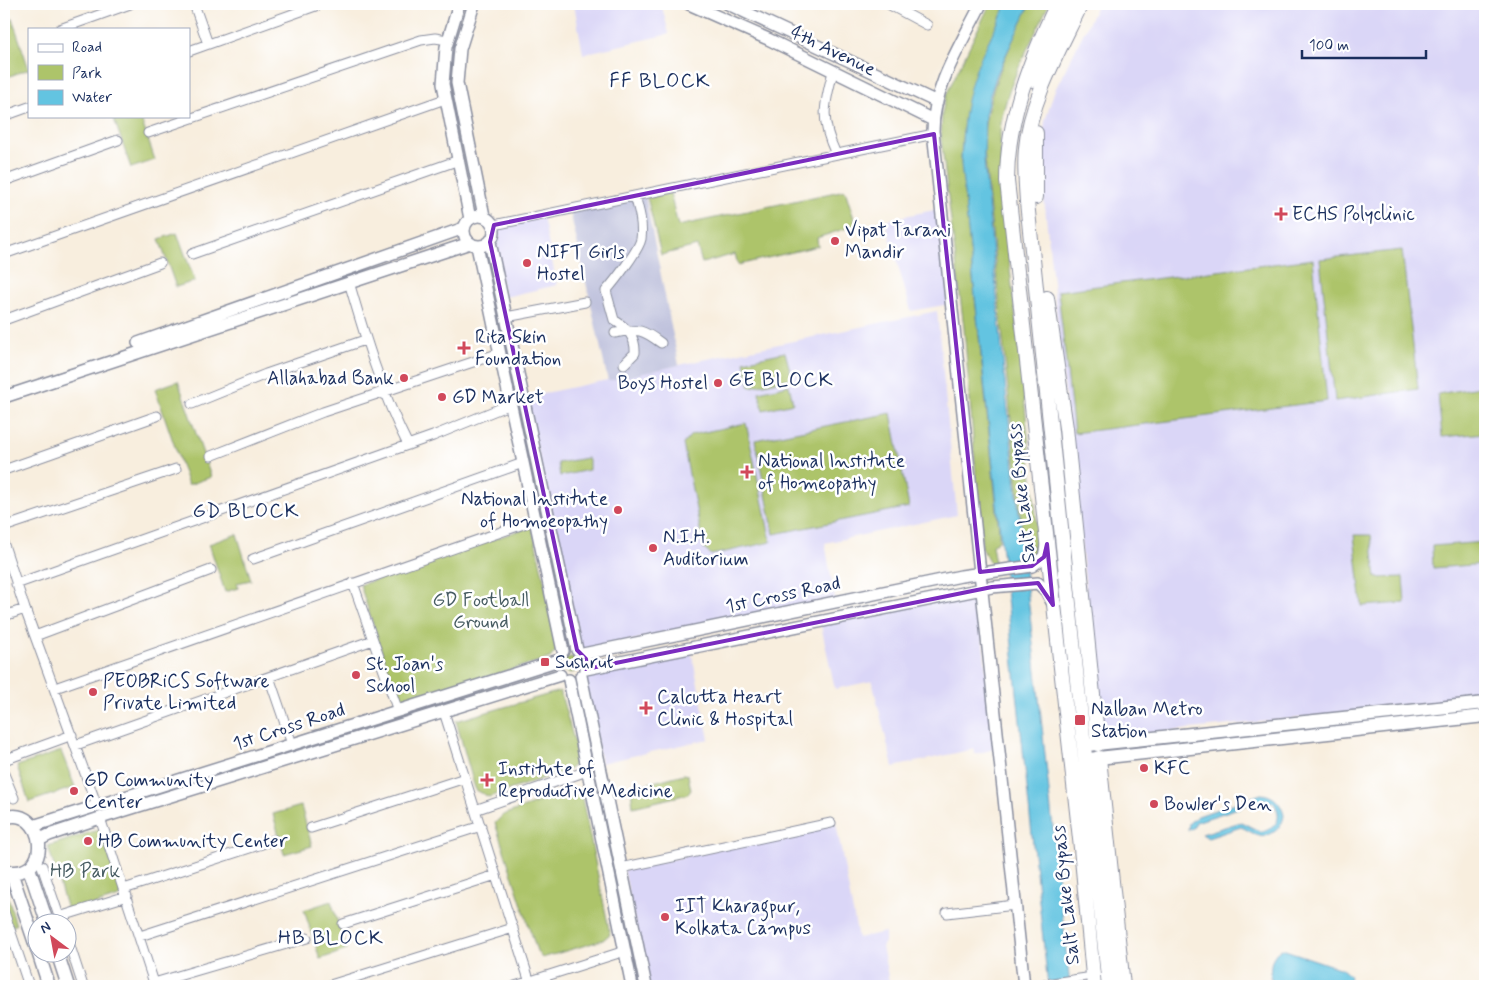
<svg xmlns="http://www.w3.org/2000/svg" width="1489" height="990" viewBox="0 0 1489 990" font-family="Mynerve,sans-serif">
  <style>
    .built { fill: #dad6f7 }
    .industrial { fill: #c0c2dd }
    .green { fill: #adc46a; stroke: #647a64 }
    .water { fill: #63c4e1; stroke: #3f7aa0 }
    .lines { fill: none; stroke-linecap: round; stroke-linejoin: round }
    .pedestrian-casing { stroke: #8a8e9e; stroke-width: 9 }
    .minor-casing { stroke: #8a8e9e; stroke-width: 11 }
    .tertiary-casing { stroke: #8a8e9e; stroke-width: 14 }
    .secondary-casing { stroke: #8a8e9e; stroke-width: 15 }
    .primary-casing { stroke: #8a8e9e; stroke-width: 16 }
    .pedestrian { stroke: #fff; stroke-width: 7 }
    .minor { stroke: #fff; stroke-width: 9 }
    .tertiary { stroke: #fff; stroke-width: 11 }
    .secondary { stroke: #fff; stroke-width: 12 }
    .primary { stroke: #fff; stroke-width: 14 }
    .marked { fill: none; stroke: #7b2cbf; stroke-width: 4; stroke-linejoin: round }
    .poi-dot { fill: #d1495b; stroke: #fff; stroke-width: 2 }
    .labels { text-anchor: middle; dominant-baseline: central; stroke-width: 5; stroke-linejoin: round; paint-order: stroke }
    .street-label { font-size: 19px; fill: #1b2f5e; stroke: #fff }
    .poi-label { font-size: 19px; fill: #1b2f5e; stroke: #fff; text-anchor: start }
    .park-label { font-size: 19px; fill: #475c62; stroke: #fff }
    .neighbourhood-label { font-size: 20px; letter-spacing: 1px; fill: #1b2f5e; stroke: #fff }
  </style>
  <rect width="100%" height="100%" fill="#fff"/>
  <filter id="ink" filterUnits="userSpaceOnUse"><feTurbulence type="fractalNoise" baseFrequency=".02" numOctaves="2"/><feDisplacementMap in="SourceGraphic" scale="10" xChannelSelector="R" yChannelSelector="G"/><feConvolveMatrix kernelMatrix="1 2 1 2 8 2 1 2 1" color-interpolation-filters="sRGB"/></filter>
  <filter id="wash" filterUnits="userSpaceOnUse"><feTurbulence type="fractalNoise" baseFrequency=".0096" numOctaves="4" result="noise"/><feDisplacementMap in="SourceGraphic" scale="20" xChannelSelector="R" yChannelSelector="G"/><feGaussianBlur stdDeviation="1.12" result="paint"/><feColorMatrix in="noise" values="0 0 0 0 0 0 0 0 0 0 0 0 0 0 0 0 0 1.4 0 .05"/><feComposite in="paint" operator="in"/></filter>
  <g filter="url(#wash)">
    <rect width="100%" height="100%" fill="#f8eede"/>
    <path class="built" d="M 574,4 L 655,4 L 662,7 L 669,34 L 583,54 Z
      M 1098,4 L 1485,4 L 1485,699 L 1102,738 L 1040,161 L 1045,121 L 1054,92 Z
      M 939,209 L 950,304 L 911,311 L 885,220 Z
      M 543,217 L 557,285 L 505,297 L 493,244 L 499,227 Z
      M 937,311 L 957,515 L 825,543 L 835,599 L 584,650 L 580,646 L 526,397 Z
      M 977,591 L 995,749 L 975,754 L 974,749 L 893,767 L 872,681 L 835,689 L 821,625 Z
      M 691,650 L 709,739 L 601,763 L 583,677 L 589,671 Z
      M 836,823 L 858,938 L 885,932 L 885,942 L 882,947 L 890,986 L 648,986 L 624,870 Z"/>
    <path class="industrial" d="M 645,196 L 679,365 L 608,381 L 570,211 Z"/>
    <path class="green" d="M 990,4 L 1007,4 C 979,60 962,96 961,161 L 999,531 L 999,540 L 992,545 L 995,564 L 990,563 L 982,548 L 964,328 L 941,139 L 942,113 L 946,95 Z
      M 1030,4 L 1049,4 C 1031,45 1004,87 1000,132 C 1001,207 1012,282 1020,356 C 1027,419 1031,482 1040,545 L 1036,556 L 1030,563 L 1025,561 L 983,139 C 988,89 1009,48 1030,4 Z
      M 12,18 L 29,69 L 7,77 L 4,69 L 4,21 Z
      M 124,116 L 140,116 L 155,160 L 131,168 L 114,119 Z
      M 845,190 L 856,225 L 817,238 L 818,246 L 738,265 L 735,254 L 702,263 L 697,246 L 661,255 L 647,197 L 670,193 L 678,226 Z
      M 177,233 L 195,281 L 176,287 L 159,239 Z
      M 1402,250 L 1418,389 L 1335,401 L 1320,259 Z
      M 1313,259 L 1327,401 L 1074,433 L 1058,291 Z
      M 785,352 L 792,378 L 750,387 L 744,361 Z
      M 178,381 L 211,477 L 188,485 L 155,389 Z
      M 789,385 L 793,403 L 763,410 L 759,392 Z
      M 1485,386 L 1485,433 L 1442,437 L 1438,394 Z
      M 891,413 L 909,507 L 774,534 L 755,440 Z
      M 746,423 L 771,542 L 711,555 L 704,549 L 683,444 L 691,435 Z
      M 587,458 L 589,459 L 589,470 L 560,476 L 558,463 Z
      M 532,526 L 559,647 L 550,658 L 399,703 L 360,585 Z
      M 237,534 L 251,580 L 237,583 L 238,588 L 225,592 L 209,544 Z
      M 1354,535 L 1371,535 L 1376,578 L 1403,577 L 1405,603 L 1362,606 Z
      M 1485,542 L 1485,564 L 1433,568 L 1432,546 Z
      M563 665a8 8 0 1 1 16 0a8 8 0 1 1-16 0Z
      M 560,691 L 579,758 L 570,769 L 489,797 L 476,790 L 474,785 L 456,721 Z
      M 61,751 L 75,787 L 29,802 L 17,766 Z
      M 684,774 L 688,775 L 691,790 L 688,794 L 633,807 L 631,788 Z
      M 574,789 L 581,793 L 610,934 L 603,940 L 542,958 L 537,951 L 495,823 L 503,815 Z
      M 301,806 L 312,846 L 284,854 L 273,814 Z
      M 101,829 L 122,896 L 68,913 L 48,846 Z
      M 4,882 L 16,925 L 4,929 Z
      M 331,901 L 347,950 L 320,959 L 304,910 Z"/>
    <path class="water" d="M 1007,4 L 1030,4 L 997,74 L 990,95 L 985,115 L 984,160 L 1006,393 L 1070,986 L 1048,986 L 961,164 C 962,140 963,115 969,92 C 976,61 994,32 1007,4 Z
      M 1261,794 C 1274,795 1281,803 1284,815 C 1283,827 1271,838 1259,835 C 1252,834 1247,829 1241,827 L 1208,838 L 1202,834 L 1241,822 L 1261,832 C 1277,829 1283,817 1274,803 L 1265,799 L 1196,822 L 1193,828 L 1188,830 L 1189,823 L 1198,816 Z
      M 1282,949 L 1342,969 L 1350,976 L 1348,986 L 1272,986 C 1270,973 1268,956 1282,949 Z"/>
  </g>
  <g filter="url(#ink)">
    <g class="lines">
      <g class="pedestrian-casing">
        <path id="pedestrian" d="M 1025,986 L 1093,976"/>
      </g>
      <g class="minor-casing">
        <path id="minor" d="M 194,4 L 208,44
          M 888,4 L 927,25
          M 60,29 L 130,4
          M 189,51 L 321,4
          M 833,72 C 824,105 820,121 836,154
          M 4,116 L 29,107
          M 148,133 L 421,40 L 435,38 L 448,40
          M 4,181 L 118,140
          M 494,225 L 934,134
          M 4,254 L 445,99
          M 192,254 L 459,160
          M 349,282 C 365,337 382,394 408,445
          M 506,317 L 585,302
          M 4,320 L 160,263
          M 615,333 C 639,329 641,328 661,343
          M 624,364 L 635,353 C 636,337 627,328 614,320 L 606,291 C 614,282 639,250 641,239 C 643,224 639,210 635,196
          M 192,404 L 266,374 L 365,340
          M 211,456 L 323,412 L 500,353
          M 4,470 L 157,416
          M 4,527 L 176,469
          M 4,545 L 25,609 L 97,806
          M 253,559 L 523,463
          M 353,583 L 398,711
          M 16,584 L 433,436 L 511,404
          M 4,616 L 25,609
          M 35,636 L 211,570
          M 269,677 L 292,744
          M 55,688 L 535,520
          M 444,712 L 531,986
          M 76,745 L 373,640
          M 4,760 L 72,735
          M 4,774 L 14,798
          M 475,810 L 587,771
          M 100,818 L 155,986
          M 311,828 L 465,778
          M 42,866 L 61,922
          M 621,868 L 831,823
          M 124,889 L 274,840
          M 4,912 L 29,986
          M 947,913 L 1015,905
          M 59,917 L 127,896
          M 343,924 L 496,875
          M 140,936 L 481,826
          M 68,940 L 83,986
          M 154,983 L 307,938
          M 327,986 L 513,928
          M 515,986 L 625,951"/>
      </g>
      <g class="tertiary-casing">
        <path id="tertiary" d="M 459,4 L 446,47 L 443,84 L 470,219
          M 474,4 L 460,49 L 457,83 L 484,216
          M 689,4 L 768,39 L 933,120
          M 728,4 L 937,102
          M 981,4 C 962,43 933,86 933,131 L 1024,986
          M464 231a15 15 0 1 1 30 0a15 15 0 1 1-30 0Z
          M 490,242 L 577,650
          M 477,246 L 563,651
          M 138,343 L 464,228
          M 4,397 L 470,243
          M 583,654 L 961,576 L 1032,566 L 1044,557 L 1046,546
          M 586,669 L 992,587 L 1038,583 L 1046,591 L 1053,604
          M 581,676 L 646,986
          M 569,680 L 632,986
          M 33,826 L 556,661
          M 39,840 L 49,835 L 100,818 L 560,675"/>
      </g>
      <g class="secondary-casing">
        <path id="secondary" d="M 1087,745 L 1485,703
          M 1089,759 L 1485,716
          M 4,818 C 45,803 56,882 4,871
          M 29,868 L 47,922
          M 11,872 L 38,952
          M 38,952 L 49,986
          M 57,952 L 68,986"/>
      </g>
      <g class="primary-casing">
        <path id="primary" d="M 1057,4 C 1030,60 1007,118 1007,181 L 1081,848 L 1094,986
          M 1081,4 C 1061,47 1030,100 1026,148 C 1024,166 1026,184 1027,202 L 1109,986
          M 1033,80 L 1069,4
          M 1036,197 L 1036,133
          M 1047,298 L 1066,428 L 1098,744
          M 1099,758 L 1123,986"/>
      </g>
      <use href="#pedestrian" class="pedestrian"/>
      <use href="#minor" class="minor"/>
      <use href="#tertiary" class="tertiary"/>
      <use href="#secondary" class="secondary"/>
      <use href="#primary" class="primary"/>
    </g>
  </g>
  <path class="marked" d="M 934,134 L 980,572 L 1032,566 L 1044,557 L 1047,544 L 1053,605 L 1038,583 L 992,587 L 586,669 L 586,659 L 577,650 L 490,242 L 494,225 Z"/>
  <g class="poi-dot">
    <path d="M1278.5 206.5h5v5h5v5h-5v5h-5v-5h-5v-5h5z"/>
    <circle cx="835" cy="241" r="5"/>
    <circle cx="527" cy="263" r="5"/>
    <path d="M461.5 340.5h5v5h5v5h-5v5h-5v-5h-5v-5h5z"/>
    <circle cx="404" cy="378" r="5"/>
    <circle cx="718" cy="383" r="5"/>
    <circle cx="442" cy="397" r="5"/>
    <path d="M744.5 464.5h5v5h5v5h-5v5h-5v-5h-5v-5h5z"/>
    <circle cx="618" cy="510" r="5"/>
    <circle cx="653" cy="548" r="5"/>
    <rect x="540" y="657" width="10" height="10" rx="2.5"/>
    <circle cx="356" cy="675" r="5"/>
    <circle cx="93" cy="692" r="5"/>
    <path d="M643.5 700.5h5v5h5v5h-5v5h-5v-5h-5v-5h5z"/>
    <rect x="1074" y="714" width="12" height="12" rx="2.5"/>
    <circle cx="1144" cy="768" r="5"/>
    <path d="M484.5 772.5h5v5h5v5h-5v5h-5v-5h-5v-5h5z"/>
    <circle cx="74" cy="791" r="5"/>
    <circle cx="1154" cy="804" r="5"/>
    <circle cx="88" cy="841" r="5"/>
    <circle cx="665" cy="917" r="5"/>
  </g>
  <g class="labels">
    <g class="street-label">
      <text transform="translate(833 51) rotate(26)">4th Avenue</text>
      <text transform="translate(1022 493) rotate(-96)">Salt Lake Bypass</text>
      <text transform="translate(783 595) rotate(-12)">1st Cross Road</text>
      <text transform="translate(289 727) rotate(-18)">1st Cross Road</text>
      <text transform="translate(1066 895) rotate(-96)">Salt Lake Bypass</text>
    </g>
    <g class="poi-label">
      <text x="1292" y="214">ECHS Polyclinic</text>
      <text x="845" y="230">Vipat Tarani<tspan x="845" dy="22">Mandir</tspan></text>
      <text x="537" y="252">NIFT Girls<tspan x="537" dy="22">Hostel</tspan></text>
      <text x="475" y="337">Rita Skin<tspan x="475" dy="22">Foundation</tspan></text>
      <text x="394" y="378" text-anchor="end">Allahabad Bank</text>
      <text x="708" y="383" text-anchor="end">Boys Hostel</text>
      <text x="452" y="397">GD Market</text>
      <text x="758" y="461">National Institute<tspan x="758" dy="22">of Homeopathy</tspan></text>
      <text x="608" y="499" text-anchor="end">National Institute<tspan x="608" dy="22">of Homoeopathy</tspan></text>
      <text x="663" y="537">N.I.H.<tspan x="663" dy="22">Auditorium</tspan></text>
      <text x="555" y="662">Sushrut</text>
      <text x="366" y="664">St. Joan's<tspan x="366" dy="22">School</tspan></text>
      <text x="103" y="681">PEOBRiCS Software<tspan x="103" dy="22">Private Limited</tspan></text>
      <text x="657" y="697">Calcutta Heart<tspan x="657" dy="22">Clinic &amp; Hospital</tspan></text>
      <text x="1091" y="709">Nalban Metro<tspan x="1091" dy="22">Station</tspan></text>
      <text x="1154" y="768">KFC</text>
      <text x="498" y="769">Institute of<tspan x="498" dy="22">Reproductive Medicine</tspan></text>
      <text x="84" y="780">GD Community<tspan x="84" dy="22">Center</tspan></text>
      <text x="1164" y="804">Bowler's Den</text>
      <text x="98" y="841">HB Community Center</text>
      <text x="675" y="906">IIT Kharagpur,<tspan x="675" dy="22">Kolkata Campus</tspan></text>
    </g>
    <g class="park-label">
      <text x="481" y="600">GD Football<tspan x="481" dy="22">Ground</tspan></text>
      <text x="85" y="871">HB Park</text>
    </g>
    <g class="neighbourhood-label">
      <text x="660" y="81">FF BLOCK</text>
      <text x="781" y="380">GE BLOCK</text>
      <text x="246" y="511">GD BLOCK</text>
      <text x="331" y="938">HB BLOCK</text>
    </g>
  </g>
  <rect width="1489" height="990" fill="none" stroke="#fff" stroke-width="20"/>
  <rect x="28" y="28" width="162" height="90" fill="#ffffff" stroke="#a4acbf"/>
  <rect x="38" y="44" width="25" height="8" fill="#ffffff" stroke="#a4acbf"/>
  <text x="72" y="52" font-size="15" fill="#1b2f5e">Road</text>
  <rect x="38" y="65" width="25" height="15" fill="#adc46a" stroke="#a4acbf"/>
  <text x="72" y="78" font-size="15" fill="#1b2f5e">Park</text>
  <rect x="38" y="90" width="25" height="15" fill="#63c4e1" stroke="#a4acbf"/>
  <text x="72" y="102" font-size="15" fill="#1b2f5e">Water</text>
  <g transform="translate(52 938) rotate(328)"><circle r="24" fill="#ffffff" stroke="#a4acbf"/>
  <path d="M0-4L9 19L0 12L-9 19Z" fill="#d1495b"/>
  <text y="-8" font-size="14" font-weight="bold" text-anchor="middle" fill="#1b2f5e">N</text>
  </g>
  <path d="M1302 50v8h124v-8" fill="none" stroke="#1b2f5e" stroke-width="2.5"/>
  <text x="1309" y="50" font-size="15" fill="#1b2f5e" stroke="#ffffff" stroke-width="4" paint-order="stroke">100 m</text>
</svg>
